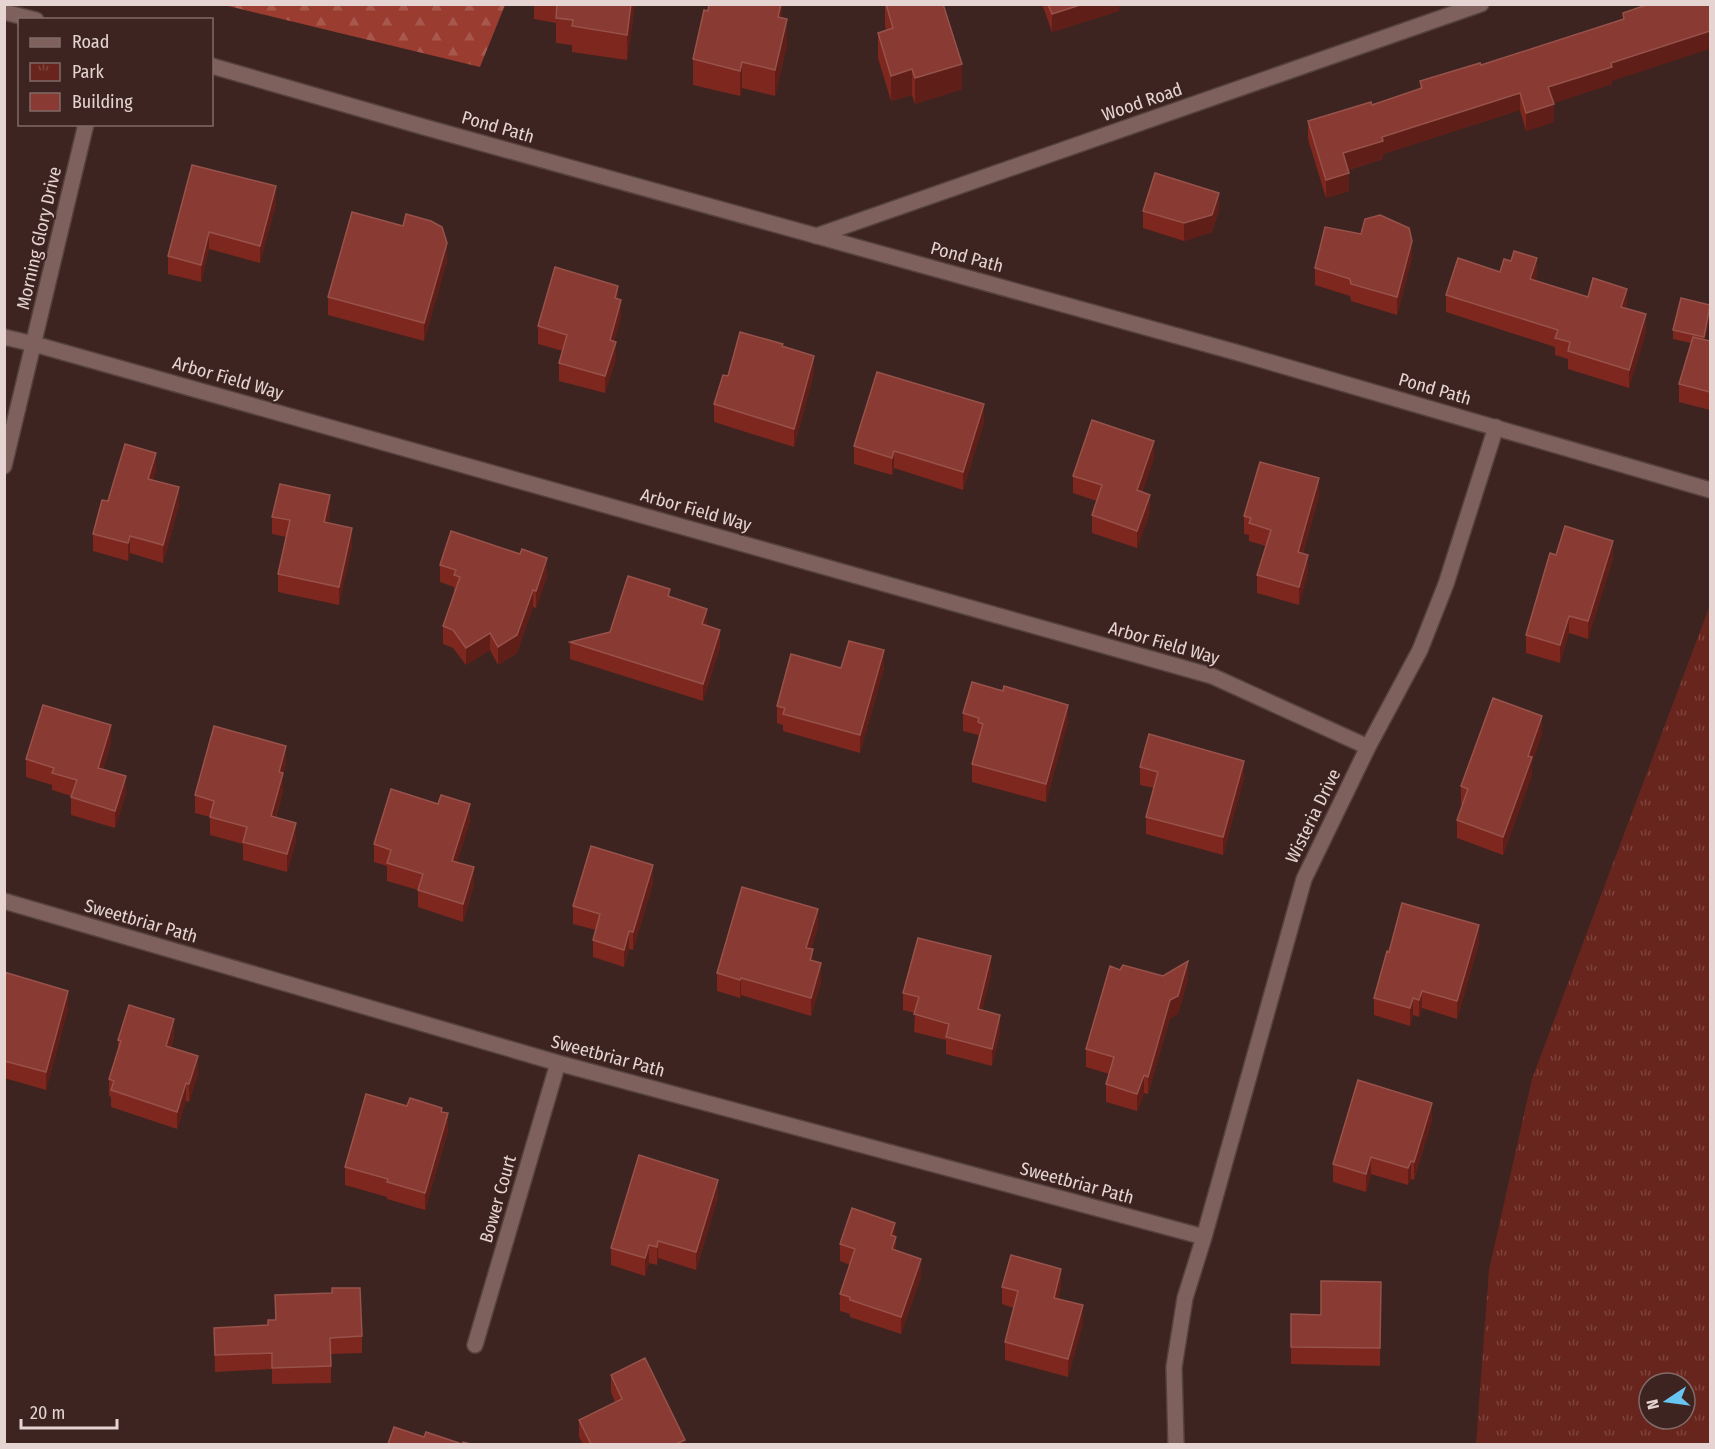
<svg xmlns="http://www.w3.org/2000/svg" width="1715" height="1449" viewBox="0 0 1715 1449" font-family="'Fira Sans Condensed',sans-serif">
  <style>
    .forest { fill: url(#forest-firs) }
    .park { fill: url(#park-tufts); fill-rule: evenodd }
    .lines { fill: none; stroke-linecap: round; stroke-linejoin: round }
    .street-casing { stroke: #55413e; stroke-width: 18 }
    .secondary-casing { stroke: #55413e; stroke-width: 18 }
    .street { stroke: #7e615c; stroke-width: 15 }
    .secondary { stroke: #7e615c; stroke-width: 15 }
    .wall { fill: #7e271e }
    .shaded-wall { fill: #5f1e17 }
    .building { fill: #893a32; stroke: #97524b; stroke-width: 1.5 }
    .labels { text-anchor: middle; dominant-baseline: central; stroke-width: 4.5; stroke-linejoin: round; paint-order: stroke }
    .street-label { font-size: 18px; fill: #e5d4d1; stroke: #3d2420 }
  </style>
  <defs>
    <pattern id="forest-firs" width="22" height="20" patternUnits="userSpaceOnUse" patternTransform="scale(1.5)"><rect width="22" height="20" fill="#9a3c30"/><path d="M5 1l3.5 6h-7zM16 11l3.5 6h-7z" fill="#a8574d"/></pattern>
    <pattern id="park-tufts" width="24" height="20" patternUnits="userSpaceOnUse" patternTransform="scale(1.5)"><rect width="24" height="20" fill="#67251d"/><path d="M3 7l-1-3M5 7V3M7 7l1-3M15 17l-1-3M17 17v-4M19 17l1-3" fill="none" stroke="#7d443d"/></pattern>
  </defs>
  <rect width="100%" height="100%" fill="#3d2420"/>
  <path class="forest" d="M 224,5 L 505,4 L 505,5 L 480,67 Z"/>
  <path class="park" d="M 1710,605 L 1710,1444 L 1476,1444 L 1489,1270 L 1532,1079 ZM 1649,1383 L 1685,1383 L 1685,1419 L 1649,1419 Z"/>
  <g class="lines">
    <g class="street-casing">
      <path id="street" d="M 816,236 L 1481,4
        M 4,337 L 34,344 L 1212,676 L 1368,747
        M 4,466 L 86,124
        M 4,901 L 558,1063 L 1204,1237
        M 475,1345 L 558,1063
        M 1176,1444 L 1174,1367 L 1185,1298 L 1204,1237 L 1304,879 L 1368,747 L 1420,650 L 1446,584 L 1496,427"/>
    </g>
    <g class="secondary-casing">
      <path id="secondary" d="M 4,12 L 36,20
        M 212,66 L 424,127 L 1235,352 L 1710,490"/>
    </g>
    <use href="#street" class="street"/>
    <use href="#secondary" class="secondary"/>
  </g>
  <path class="wall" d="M 534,4 L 635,4 L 627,60 L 572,52 L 572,45 L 556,43 L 556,23 L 534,19 Z
    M 782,4 L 782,18 L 787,45 L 775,96 L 742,88 L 740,96 L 693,85 L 693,59 L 708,11 Z
    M 885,4 L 943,4 L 962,89 L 915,104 L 912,95 L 891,101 L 878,58 L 878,33 L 886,30 L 885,26 Z
    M 1042,4 L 1119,4 L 1119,11 L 1052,32 Z
    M 1649,4 L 1612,81 L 1612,84 L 1553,103 L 1554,122 L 1526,131 L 1520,110 L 1383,154 L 1383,159 L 1348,170 L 1349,191 L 1326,198 L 1308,139 L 1308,121 L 1372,105 L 1420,89 L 1420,81 L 1481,65 L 1623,19 L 1623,13 Z
    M 276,186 L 276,204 L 260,263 L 209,249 L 201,282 L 168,274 L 168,256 Z
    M 1219,210 L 1212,232 L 1184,241 L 1143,228 L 1143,211 Z
    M 403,226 L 447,261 L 424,341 L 328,315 L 328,297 Z
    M 1361,234 L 1412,258 L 1397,315 L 1351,301 L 1350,296 L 1315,285 L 1315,268 Z
    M 1537,276 L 1535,281 L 1588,297 L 1627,306 L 1626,308 L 1646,332 L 1629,388 L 1568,369 L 1568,359 L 1555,355 L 1555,347 L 1446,312 L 1446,295 Z
    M 618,299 L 621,317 L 614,341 L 616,359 L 605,393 L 559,381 L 559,363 L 563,351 L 538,344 L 538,326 Z
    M 1710,305 L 1705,340 L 1710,341 L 1710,410 L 1679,402 L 1679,384 L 1691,343 L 1673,339 L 1673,330 Z
    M 783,347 L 814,373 L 794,447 L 714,422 L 714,404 L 728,376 Z
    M 984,422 L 963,490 L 894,468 L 892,475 L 854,464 L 854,446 Z
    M 1154,458 L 1142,492 L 1150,512 L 1137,548 L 1092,533 L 1092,515 L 1097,501 L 1073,493 L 1073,476 Z
    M 156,471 L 153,480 L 179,505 L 163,563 L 130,553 L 128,561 L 93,551 L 93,534 L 108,501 Z
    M 1319,496 L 1303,553 L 1308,572 L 1299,605 L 1257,593 L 1257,575 L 1266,546 L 1249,541 L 1249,535 L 1244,534 L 1244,516 Z
    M 330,512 L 328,522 L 352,545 L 339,605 L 278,592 L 278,574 L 286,537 L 272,534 L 272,517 Z
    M 1556,555 L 1613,558 L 1588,639 L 1569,633 L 1560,663 L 1526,653 L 1526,635 Z
    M 440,565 L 547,576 L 536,608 L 533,607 L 517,653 L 498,665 L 490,650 L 466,665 L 453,648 L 443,644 L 443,626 L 454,592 L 454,587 L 440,582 Z
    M 670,597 L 707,626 L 720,647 L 703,701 L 570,659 L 570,642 L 610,632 Z
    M 841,668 L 884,668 L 860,753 L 783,731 L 783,725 L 777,723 L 777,706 Z
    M 963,713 L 1068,722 L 1046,802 L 972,782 L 972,764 L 978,740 L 978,735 L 963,731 Z
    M 1542,734 L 1532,762 L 1532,775 L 1503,855 L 1457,838 L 1457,820 L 1463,805 L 1461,804 L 1461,786 Z
    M 111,743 L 103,769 L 126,794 L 115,828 L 71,815 L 71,796 L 52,790 L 52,785 L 26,777 L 26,759 Z
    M 286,764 L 283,775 L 283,791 L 276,818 L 296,841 L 287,872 L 243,860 L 243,844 L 210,835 L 210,817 L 195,813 L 195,795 Z
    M 1140,767 L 1244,778 L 1223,855 L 1146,834 L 1146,817 L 1154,788 L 1140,785 Z
    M 470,821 L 457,862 L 474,885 L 463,922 L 418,907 L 418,890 L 387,881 L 387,866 L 374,862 L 374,844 Z
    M 653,883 L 633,950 L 629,949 L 624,967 L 593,957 L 593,940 L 596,930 L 573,924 L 573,906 Z
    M 818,927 L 811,949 L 813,961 L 821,981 L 811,1016 L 741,995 L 740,998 L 717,991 L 717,973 Z
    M 1479,943 L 1457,1019 L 1422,1008 L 1419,1017 L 1413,1015 L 1410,1026 L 1374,1015 L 1374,998 Z
    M 1120,970 L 1188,979 L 1178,1014 L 1170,1018 L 1148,1094 L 1144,1093 L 1137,1111 L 1106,1102 L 1106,1084 L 1109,1074 L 1086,1067 L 1086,1049 Z
    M 4,972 L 68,1009 L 46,1090 L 4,1078 Z
    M 991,974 L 982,1010 L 1000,1032 L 992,1066 L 946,1054 L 946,1040 L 914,1032 L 915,1013 L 903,1010 L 903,993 Z
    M 174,1037 L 171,1048 L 198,1074 L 189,1102 L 186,1101 L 177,1129 L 111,1107 L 111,1097 L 109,1096 L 109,1079 L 118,1048 L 118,1040 Z
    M 407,1106 L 442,1112 L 448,1131 L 425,1210 L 387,1199 L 387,1197 L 345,1185 L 345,1167 Z
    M 1432,1120 L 1414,1180 L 1411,1179 L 1408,1185 L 1371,1174 L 1366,1192 L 1333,1182 L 1333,1164 Z
    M 718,1197 L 696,1270 L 658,1258 L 657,1265 L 649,1263 L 645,1276 L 611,1265 L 611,1248 Z
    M 895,1237 L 896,1250 L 921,1276 L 901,1334 L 850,1317 L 850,1314 L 840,1311 L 840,1294 L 850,1265 L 840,1261 L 840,1244 Z
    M 1381,1282 L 1380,1366 L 1291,1364 L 1291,1314 L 1321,1315 Z
    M 1061,1286 L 1058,1299 L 1083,1323 L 1068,1377 L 1005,1360 L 1005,1342 L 1014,1308 L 1002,1304 L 1002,1287 Z
    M 275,1295 L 362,1336 L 362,1353 L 331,1354 L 331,1383 L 272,1384 L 272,1369 L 215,1372 L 214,1328 L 268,1325 L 275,1320 Z
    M 611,1375 L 685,1444 L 583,1444 L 579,1437 L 579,1420 L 615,1402 L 611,1392 Z"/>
  <path class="shaded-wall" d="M 631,4 L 635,4 L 627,60 L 627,35 Z
    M 781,4 L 782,4 L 782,25 L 778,17 Z
    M 1083,4 L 1119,4 L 1119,11 L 1052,32 L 1052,14 Z
    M 787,19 L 787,45 L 775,96 L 775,70 Z
    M 1710,31 L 1710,49 L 1612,81 L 1612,84 L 1548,105 L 1548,87 L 1611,63 Z
    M 742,62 L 742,88 L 740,96 L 740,71 Z
    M 962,64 L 962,89 L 915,104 L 915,78 Z
    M 912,69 L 912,95 L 891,101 L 891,76 Z
    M 1520,93 L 1520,110 L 1383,154 L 1383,159 L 1343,171 L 1343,153 L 1382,137 Z
    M 1554,104 L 1554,122 L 1526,131 L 1526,113 Z
    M 1349,173 L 1349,191 L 1326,198 L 1326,180 Z
    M 276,186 L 276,204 L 260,263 L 260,246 Z
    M 1219,193 L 1219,210 L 1212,232 L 1184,241 L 1184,223 Z
    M 209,232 L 209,249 L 201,282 L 201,265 Z
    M 1412,241 L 1412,258 L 1397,315 L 1397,297 Z
    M 447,243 L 447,261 L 424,341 L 424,323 Z
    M 1537,258 L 1537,276 L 1530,297 L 1530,279 Z
    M 618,286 L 618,303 L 615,298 Z
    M 1627,289 L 1627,306 L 1621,324 L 1621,307 Z
    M 621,300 L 621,317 L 610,357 L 610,340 Z
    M 1710,308 L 1710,317 L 1704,346 L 1704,337 Z
    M 1646,314 L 1646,332 L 1629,388 L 1629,370 Z
    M 616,342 L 616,359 L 605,393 L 605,376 Z
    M 814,356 L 814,373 L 794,447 L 794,429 Z
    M 984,404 L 984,422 L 963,490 L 963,472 Z
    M 1154,441 L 1154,458 L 1137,508 L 1137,490 Z
    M 894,451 L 894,468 L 892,475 L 892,458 Z
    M 156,453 L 156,471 L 148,497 L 148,479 Z
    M 1319,478 L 1319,496 L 1298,569 L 1298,552 Z
    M 179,487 L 179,505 L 163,563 L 163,545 Z
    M 330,495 L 330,512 L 324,539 L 324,522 Z
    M 1150,495 L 1150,512 L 1137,548 L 1137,531 Z
    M 352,528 L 352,545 L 339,605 L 339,587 Z
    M 130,536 L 130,553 L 128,561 L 128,543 Z
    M 1613,541 L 1613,558 L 1588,639 L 1588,621 Z
    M 1308,555 L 1308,572 L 1299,605 L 1299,587 Z
    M 547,558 L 547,576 L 536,608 L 536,591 Z
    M 533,590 L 533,607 L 517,653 L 498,665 L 498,647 Z
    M 707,609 L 707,626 L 702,624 Z
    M 1569,616 L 1569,633 L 1560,663 L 1560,645 Z
    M 720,630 L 720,647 L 703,701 L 703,684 Z
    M 490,633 L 490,650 L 466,665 L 466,648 Z
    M 884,650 L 884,668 L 860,753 L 860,735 Z
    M 1068,705 L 1068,722 L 1046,802 L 1046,784 Z
    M 1542,716 L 1542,734 L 1532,762 L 1532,775 L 1503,855 L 1503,837 L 1528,756 Z
    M 111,725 L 111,743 L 98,785 L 98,768 Z
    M 286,746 L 286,764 L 283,775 L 283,791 L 271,834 L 271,816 L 279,772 Z
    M 1244,761 L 1244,778 L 1223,855 L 1223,837 Z
    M 126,776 L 126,794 L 115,828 L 115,811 Z
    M 470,804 L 470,821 L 452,878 L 452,861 Z
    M 296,823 L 296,841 L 287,872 L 287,854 Z
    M 653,865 L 653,883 L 633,950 L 633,932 Z
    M 474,867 L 474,885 L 463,922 L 463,904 Z
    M 818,909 L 818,927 L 806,965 L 806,948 Z
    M 1479,925 L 1479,943 L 1457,1019 L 1457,1001 Z
    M 629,931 L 629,949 L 624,967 L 624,950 Z
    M 813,949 L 813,967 L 810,960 Z
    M 991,956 L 991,974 L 978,1027 L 978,1009 Z
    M 1188,961 L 1188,979 L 1178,1014 L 1170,1018 L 1148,1094 L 1148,1077 L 1170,1000 Z
    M 821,963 L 821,981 L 811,1016 L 811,998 Z
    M 741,978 L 741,995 L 740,998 L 740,980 Z
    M 68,991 L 68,1009 L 46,1090 L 46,1072 Z
    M 1422,991 L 1422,1008 L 1419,1017 L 1419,1000 Z
    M 1413,998 L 1413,1015 L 1410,1026 L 1410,1008 Z
    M 1000,1015 L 1000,1032 L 992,1066 L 992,1049 Z
    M 174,1019 L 174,1037 L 166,1064 L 166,1046 Z
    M 198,1056 L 198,1074 L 189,1102 L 189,1084 Z
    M 1144,1075 L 1144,1093 L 1137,1111 L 1137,1094 Z
    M 186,1083 L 186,1101 L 177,1129 L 177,1112 Z
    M 1432,1103 L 1432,1120 L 1414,1180 L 1414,1162 Z
    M 448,1113 L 448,1131 L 425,1210 L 425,1193 Z
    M 1371,1157 L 1371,1174 L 1366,1192 L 1366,1174 Z
    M 1411,1161 L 1411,1179 L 1408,1185 L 1408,1168 Z
    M 718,1180 L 718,1197 L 696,1270 L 696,1252 Z
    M 895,1223 L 896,1255 L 892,1267 L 891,1235 Z
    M 658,1241 L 658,1258 L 657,1265 L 657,1247 Z
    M 649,1245 L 649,1263 L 645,1276 L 645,1258 Z
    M 921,1259 L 921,1276 L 901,1334 L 901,1317 Z
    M 1061,1269 L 1061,1286 L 1054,1315 L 1054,1298 Z
    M 1083,1305 L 1083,1323 L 1068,1377 L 1068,1359 Z
    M 685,1440 L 685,1444 L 676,1444 Z"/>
  <path class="building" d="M 557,4 L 631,4 L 627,35 L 572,26 L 573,20 L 556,18 Z
    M 709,4 L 781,4 L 778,17 L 787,19 L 775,70 L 742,62 L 740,71 L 693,59 L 704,10 L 708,11 Z
    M 886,4 L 943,4 L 962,64 L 915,78 L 912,69 L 891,76 L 878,33 L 893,28 Z
    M 1048,4 L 1083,4 L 1052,14 Z
    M 1649,4 L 1710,4 L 1710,31 L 1611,63 L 1612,67 L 1548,87 L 1554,104 L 1526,113 L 1520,93 L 1382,137 L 1383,141 L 1343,153 L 1349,173 L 1326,180 L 1308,121 L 1371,102 L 1372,105 L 1422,88 L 1420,81 L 1480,63 L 1481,65 L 1624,19 L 1623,13 Z
    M 192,165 L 276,186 L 260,246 L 209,232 L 201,265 L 168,256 Z
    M 1155,173 L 1219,193 L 1212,215 L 1184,223 L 1143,211 Z
    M 352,212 L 403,226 L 406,214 L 431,221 L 442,227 L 447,243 L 424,323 L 328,297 Z
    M 1380,215 L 1409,228 L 1412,241 L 1397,297 L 1351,284 L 1350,279 L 1315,268 L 1325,227 L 1361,234 L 1365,219 Z
    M 1514,251 L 1537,258 L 1530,279 L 1588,297 L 1593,278 L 1627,289 L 1621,307 L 1646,314 L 1629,370 L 1568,351 L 1570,342 L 1555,338 L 1558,330 L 1446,295 L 1458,258 L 1500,272 L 1504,259 L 1511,261 Z
    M 555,267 L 618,286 L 615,298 L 621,300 L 610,340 L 616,342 L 605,376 L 559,363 L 567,335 L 538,326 Z
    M 1681,298 L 1710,305 L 1704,337 L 1673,330 Z
    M 740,332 L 783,344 L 782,346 L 814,356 L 794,429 L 714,404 L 723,375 L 728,376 Z
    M 1693,337 L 1710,341 L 1710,392 L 1679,384 Z
    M 877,372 L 984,404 L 963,472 L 894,451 L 892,458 L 854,446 Z
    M 1092,420 L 1154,441 L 1137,490 L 1150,495 L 1137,531 L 1092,515 L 1102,485 L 1073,476 Z
    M 125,444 L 156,453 L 148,479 L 179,487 L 163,545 L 130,536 L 128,543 L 93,534 L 102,500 L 108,501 Z
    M 1260,462 L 1319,478 L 1298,552 L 1308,555 L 1299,587 L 1257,575 L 1271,530 L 1249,523 L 1251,518 L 1244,516 Z
    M 280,484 L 330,495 L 324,522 L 352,528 L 339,587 L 278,574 L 290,520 L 272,517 Z
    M 1565,526 L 1613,541 L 1588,621 L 1569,616 L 1560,645 L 1526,635 L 1550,553 L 1556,555 Z
    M 451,531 L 520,554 L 522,549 L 547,558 L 536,591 L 533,590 L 517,635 L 498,647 L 490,633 L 466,648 L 453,630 L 443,626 L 460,577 L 454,575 L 456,570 L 440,565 Z
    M 628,576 L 670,589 L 668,596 L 707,609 L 702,624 L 720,630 L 703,684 L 570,642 L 610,632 Z
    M 849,641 L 884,650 L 860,735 L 783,714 L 785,708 L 777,706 L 791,654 L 841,668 Z
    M 972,682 L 1003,691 L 1004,686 L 1068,705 L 1046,784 L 972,764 L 983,724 L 978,722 L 979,718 L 963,713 Z
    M 1493,698 L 1542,716 L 1528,756 L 1532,757 L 1503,837 L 1457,820 L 1468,789 L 1461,786 Z
    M 43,705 L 111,725 L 98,768 L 126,776 L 115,811 L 71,797 L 77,780 L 52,773 L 54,768 L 26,759 Z
    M 214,726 L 286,746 L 279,772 L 283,773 L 271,816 L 296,823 L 287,854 L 243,842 L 247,827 L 210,817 L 214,801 L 195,795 Z
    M 1149,734 L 1244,761 L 1223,837 L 1146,817 L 1158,772 L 1140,767 Z
    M 391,789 L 438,804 L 441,795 L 470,804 L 452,861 L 474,867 L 463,904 L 418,890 L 423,874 L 387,863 L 391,850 L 374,844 Z
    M 591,846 L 653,865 L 633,932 L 629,931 L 624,950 L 593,940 L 600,914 L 573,906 Z
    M 742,887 L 818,909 L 806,948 L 813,949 L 810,960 L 821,963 L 811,998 L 741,978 L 740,980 L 717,973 Z
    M 1402,903 L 1479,925 L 1457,1001 L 1422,991 L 1419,1000 L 1413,998 L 1410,1008 L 1374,998 L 1387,951 L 1389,952 Z
    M 918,938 L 991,956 L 978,1009 L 1000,1015 L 992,1049 L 946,1037 L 949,1024 L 914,1014 L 919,997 L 903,993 Z
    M 1188,961 L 1178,996 L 1170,1000 L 1148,1077 L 1144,1075 L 1137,1094 L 1106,1084 L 1114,1057 L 1086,1049 L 1110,966 L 1120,970 L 1123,965 L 1163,976 Z
    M 4,972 L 68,991 L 46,1072 L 4,1061 Z
    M 129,1005 L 174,1019 L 166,1046 L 198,1056 L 189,1084 L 186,1083 L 177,1112 L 111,1090 L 114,1081 L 109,1079 L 121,1041 L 118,1040 Z
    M 1358,1080 L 1432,1103 L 1414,1162 L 1411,1161 L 1408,1168 L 1371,1157 L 1366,1174 L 1333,1164 Z
    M 366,1094 L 407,1106 L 410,1098 L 442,1108 L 441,1112 L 448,1113 L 425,1193 L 387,1182 L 388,1179 L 345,1167 Z
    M 639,1155 L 718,1180 L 696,1252 L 658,1241 L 657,1247 L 649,1245 L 645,1258 L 611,1248 Z
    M 852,1208 L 895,1223 L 891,1235 L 896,1237 L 892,1249 L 921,1259 L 901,1317 L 850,1300 L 850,1297 L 840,1294 L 855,1249 L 840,1244 Z
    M 1011,1255 L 1061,1269 L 1054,1298 L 1083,1305 L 1068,1359 L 1005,1342 L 1018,1291 L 1002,1287 Z
    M 1321,1281 L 1381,1282 L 1380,1348 L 1291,1347 L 1291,1314 L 1321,1315 Z
    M 332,1288 L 360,1288 L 362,1336 L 330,1338 L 331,1366 L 272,1368 L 272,1353 L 215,1355 L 214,1328 L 268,1325 L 268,1320 L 276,1320 L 275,1295 L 332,1293 Z
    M 645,1358 L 685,1440 L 676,1444 L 591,1444 L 579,1420 L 622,1399 L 611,1375 Z
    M 394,1427 L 424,1437 L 426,1432 L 462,1444 L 463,1442 L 471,1444 L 388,1444 Z"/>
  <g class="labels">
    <g class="street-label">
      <text transform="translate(1142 102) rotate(-19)">Wood Road</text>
      <text transform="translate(498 127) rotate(16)">Pond Path</text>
      <text transform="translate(39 238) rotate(-77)">Morning Glory Drive</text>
      <text transform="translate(967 257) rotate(15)">Pond Path</text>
      <text transform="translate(228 378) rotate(16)">Arbor Field Way</text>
      <text transform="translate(1435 389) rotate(16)">Pond Path</text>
      <text transform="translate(696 510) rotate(16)">Arbor Field Way</text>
      <text transform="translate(1164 643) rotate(16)">Arbor Field Way</text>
      <text transform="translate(1313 816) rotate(-64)">Wisteria Drive</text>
      <text transform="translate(141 921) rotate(16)">Sweetbriar Path</text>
      <text transform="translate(608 1056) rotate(15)">Sweetbriar Path</text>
      <text transform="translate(1077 1183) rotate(15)">Sweetbriar Path</text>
      <text transform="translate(498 1199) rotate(-74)">Bower Court</text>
    </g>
  </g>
  <rect width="1715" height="1449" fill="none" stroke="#e5d4d1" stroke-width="12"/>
  <rect x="18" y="18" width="195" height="108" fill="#3d2420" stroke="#806a67" stroke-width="1.5"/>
  <rect x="30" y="38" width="30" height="9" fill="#7e615c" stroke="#806a67" stroke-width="1.5"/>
  <text x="72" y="48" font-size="18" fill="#e5d4d1">Road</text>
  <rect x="30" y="63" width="30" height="18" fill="url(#park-tufts)" stroke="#806a67" stroke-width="1.5"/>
  <text x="72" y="78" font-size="18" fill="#e5d4d1">Park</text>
  <rect x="30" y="93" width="30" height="18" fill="#893a32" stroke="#806a67" stroke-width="1.5"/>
  <text x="72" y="108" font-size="18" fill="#e5d4d1">Building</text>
  <g transform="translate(1667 1401) rotate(257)"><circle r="28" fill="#3d2420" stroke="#806a67" stroke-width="1.5"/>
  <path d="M0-4.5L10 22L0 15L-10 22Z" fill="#68c4f0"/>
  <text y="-9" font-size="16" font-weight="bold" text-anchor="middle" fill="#e5d4d1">N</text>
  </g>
  <path d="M21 1419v9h96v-9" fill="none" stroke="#e5d4d1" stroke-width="3"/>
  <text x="30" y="1419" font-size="18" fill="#e5d4d1" stroke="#3d2420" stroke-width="4.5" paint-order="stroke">20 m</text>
</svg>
